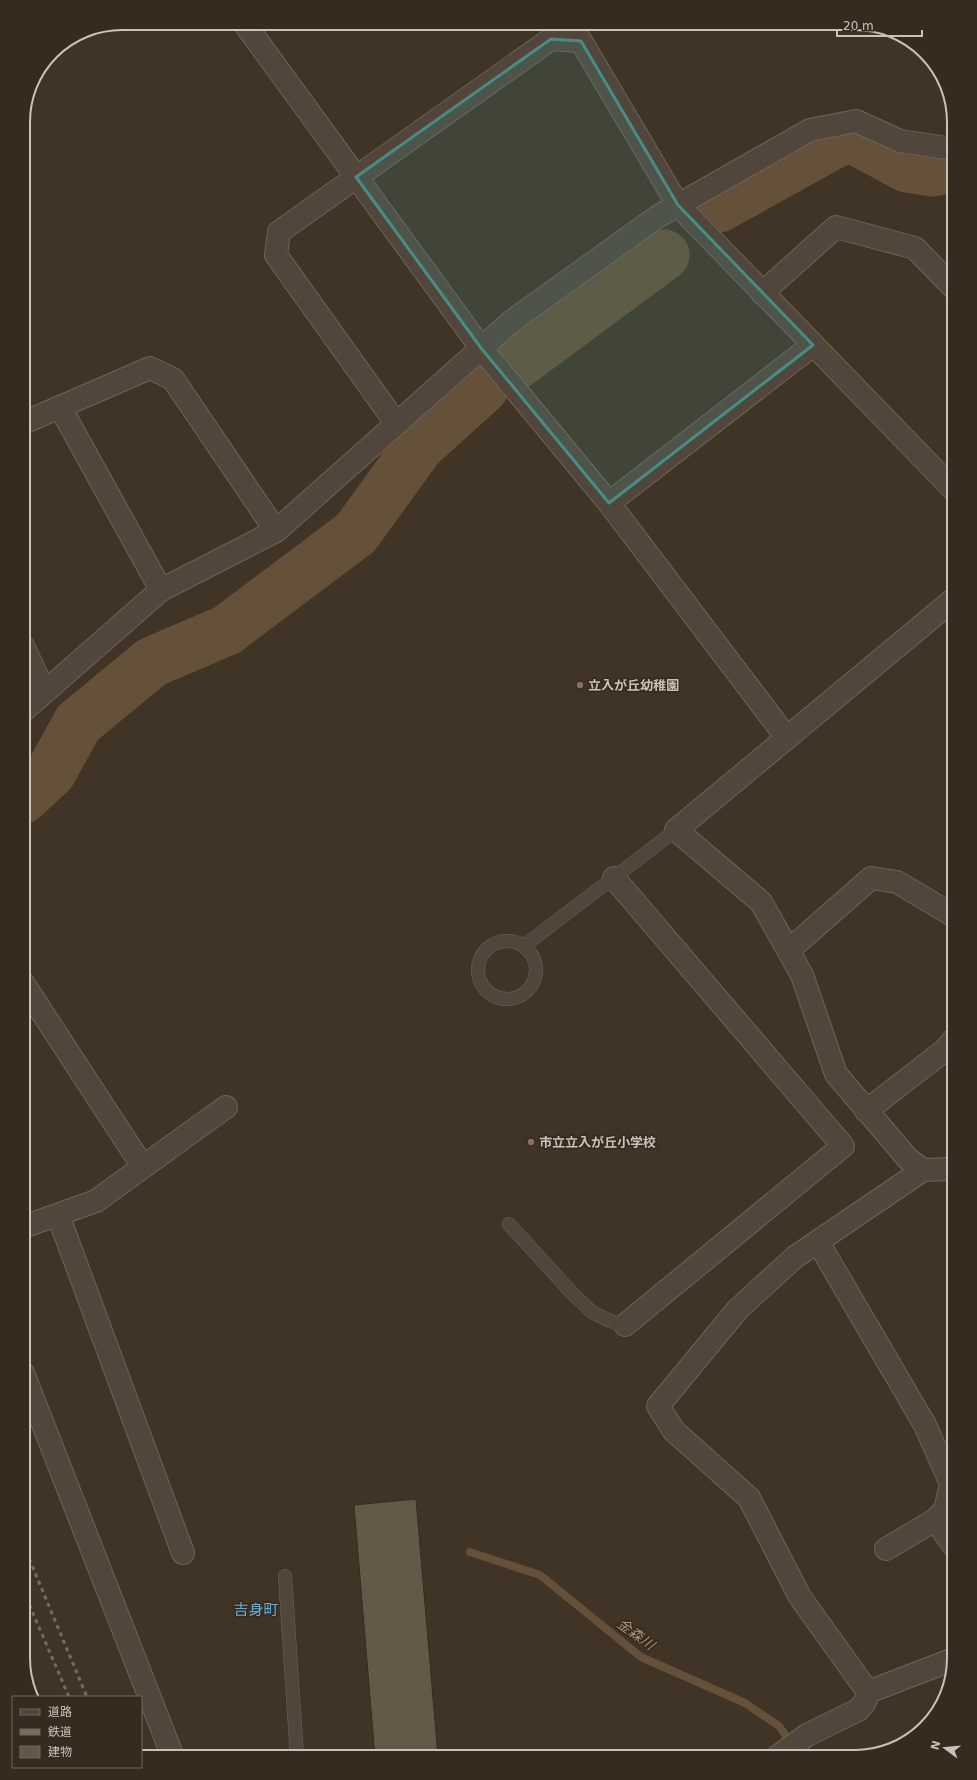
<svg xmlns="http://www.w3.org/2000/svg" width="977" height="1780" viewBox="0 0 977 1780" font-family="'DejaVu Sans','Noto Sans JP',sans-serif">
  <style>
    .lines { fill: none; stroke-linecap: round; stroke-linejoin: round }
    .stream { stroke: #655039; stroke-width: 8 }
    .river { stroke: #655039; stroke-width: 51 }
    .building { fill: #645848; stroke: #382d21 }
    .lane-casing { stroke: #6e6458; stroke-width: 14 }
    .street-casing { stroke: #6e6458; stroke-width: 24 }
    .lane { stroke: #50463b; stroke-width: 13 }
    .street { stroke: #50463b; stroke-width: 22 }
    .rail { stroke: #776b5d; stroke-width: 3; stroke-dasharray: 4 4; stroke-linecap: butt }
    .marked { fill: #478d84; fill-opacity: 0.2; stroke: #478d84; stroke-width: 3; stroke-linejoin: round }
    .education-dot { fill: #8d6e63; stroke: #362b1f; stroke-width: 1.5 }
    .labels { text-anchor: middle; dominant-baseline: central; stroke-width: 3.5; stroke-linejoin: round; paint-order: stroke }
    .poi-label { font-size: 13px; font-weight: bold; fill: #cbc2b7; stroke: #362b1f; text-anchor: start }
    .water-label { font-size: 14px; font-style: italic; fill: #ac9478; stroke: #362b1f }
    .quarter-label { font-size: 15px; fill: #69abd4; stroke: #362b1f }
    .rim { fill: none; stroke: #cbc2b7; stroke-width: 2 }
  </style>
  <rect width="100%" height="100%" fill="#403426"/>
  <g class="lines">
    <path class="stream" d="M 470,1552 L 540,1575 L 641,1657 L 745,1703 L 779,1726 L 801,1757"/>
    <path class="river" d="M 719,207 L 838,141 L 855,139 L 907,167 L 933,171 L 954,166
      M 518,363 L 664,255
      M 23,798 L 51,772 L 78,723 L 152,662 L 227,630 L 356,533 L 419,446 L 483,388"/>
  </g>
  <path class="building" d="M 416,1499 L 438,1757 L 375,1757 L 354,1505 Z"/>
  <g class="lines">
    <g class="lane-casing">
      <path id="lane" d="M478 970a29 29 0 1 1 58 0a29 29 0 1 1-58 0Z
        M 524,946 L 676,830
        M 509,1224 L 572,1293 L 592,1312 L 610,1321 L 625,1325
        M 285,1576 L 297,1757"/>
    </g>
    <g class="street-casing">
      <path id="street" d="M 244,23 L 481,348 L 609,503 L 787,738
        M 762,293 L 836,227 L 915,248 L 954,288
        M 60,407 L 161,590
        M 23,423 L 150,368 L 173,379 L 276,531
        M 396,423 L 276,255 L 279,232 L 551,39 L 581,41 L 678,205 L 954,490
        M 609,503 L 813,345
        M 23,646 L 44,691
        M 23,711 L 161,590 L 276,531 L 512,321 L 657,217 L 810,130 L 856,121 L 900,141 L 954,149
        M 614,878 L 843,1146 L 625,1325
        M 789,950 L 871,878 L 897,882 L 954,916
        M 23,983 L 143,1167
        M 866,1111 L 945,1050 L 954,1039
        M 923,1170 L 954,1169
        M 58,1215 L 183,1553
        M 23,1227 L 96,1201 L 226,1107
        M 818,1242 L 925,1425 L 951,1484 L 945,1510 L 935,1520 L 886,1549
        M 23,1373 L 173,1757
        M 935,1520 L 954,1546
        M 868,1692 L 800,1597 L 749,1498 L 674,1431 L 658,1406 L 738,1309 L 795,1257 L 923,1170 L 908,1159 L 836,1074 L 802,975 L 761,902 L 676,830 L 954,599
        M 777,1757 L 807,1735 L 858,1710 L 865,1702 L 868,1692 L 954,1659"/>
    </g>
    <use href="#lane" class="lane"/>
    <use href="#street" class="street"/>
    <path class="rail" d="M 23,1544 L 87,1697
      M 23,1590 L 69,1697"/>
  </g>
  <path class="marked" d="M 551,39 L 581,41 L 678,205 L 813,345 L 609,503 L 481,348 L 356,177 Z"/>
  <g class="education-dot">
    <circle cx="580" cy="685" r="4"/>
    <circle cx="531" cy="1142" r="4"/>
  </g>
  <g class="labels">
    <g class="poi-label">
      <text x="588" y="685">立入が丘幼稚園</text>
      <text x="539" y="1142">市立立入が丘小学校</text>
    </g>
    <g class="water-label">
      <text transform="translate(636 1634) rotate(36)">金森川</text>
    </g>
    <g class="quarter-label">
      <text x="256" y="1610">吉身町</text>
    </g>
  </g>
  <path d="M0 0H977V1780H0ZM122 30H855A92 92 0 0 1 947 122V1658A92 92 0 0 1 855 1750H122A92 92 0 0 1 30 1658V122A92 92 0 0 1 122 30Z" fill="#362b1f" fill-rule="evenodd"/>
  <path class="rim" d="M122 30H855A92 92 0 0 1 947 122V1658A92 92 0 0 1 855 1750H122A92 92 0 0 1 30 1658V122A92 92 0 0 1 122 30Z"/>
  <rect x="12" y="1696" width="130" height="72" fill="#362b1f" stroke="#72675c"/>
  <rect x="20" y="1709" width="20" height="6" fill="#50463b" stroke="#72675c"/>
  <text x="48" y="1716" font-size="12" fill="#cbc2b7">道路</text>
  <rect x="20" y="1729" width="20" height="6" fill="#776b5d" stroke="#72675c"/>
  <text x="48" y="1736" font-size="12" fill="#cbc2b7">鉄道</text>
  <rect x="20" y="1746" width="20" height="12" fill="#645848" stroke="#72675c"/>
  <text x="48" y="1756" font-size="12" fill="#cbc2b7">建物</text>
  <g transform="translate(945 1748) rotate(286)" stroke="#362b1f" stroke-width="3" paint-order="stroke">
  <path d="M0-3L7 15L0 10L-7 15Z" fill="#cbc2b7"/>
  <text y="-6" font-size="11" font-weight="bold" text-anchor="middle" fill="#cbc2b7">N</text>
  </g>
  <path d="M837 30v6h85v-6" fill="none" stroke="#cbc2b7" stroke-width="2"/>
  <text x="843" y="30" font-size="12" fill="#cbc2b7" stroke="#362b1f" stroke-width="3" paint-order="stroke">20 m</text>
</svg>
